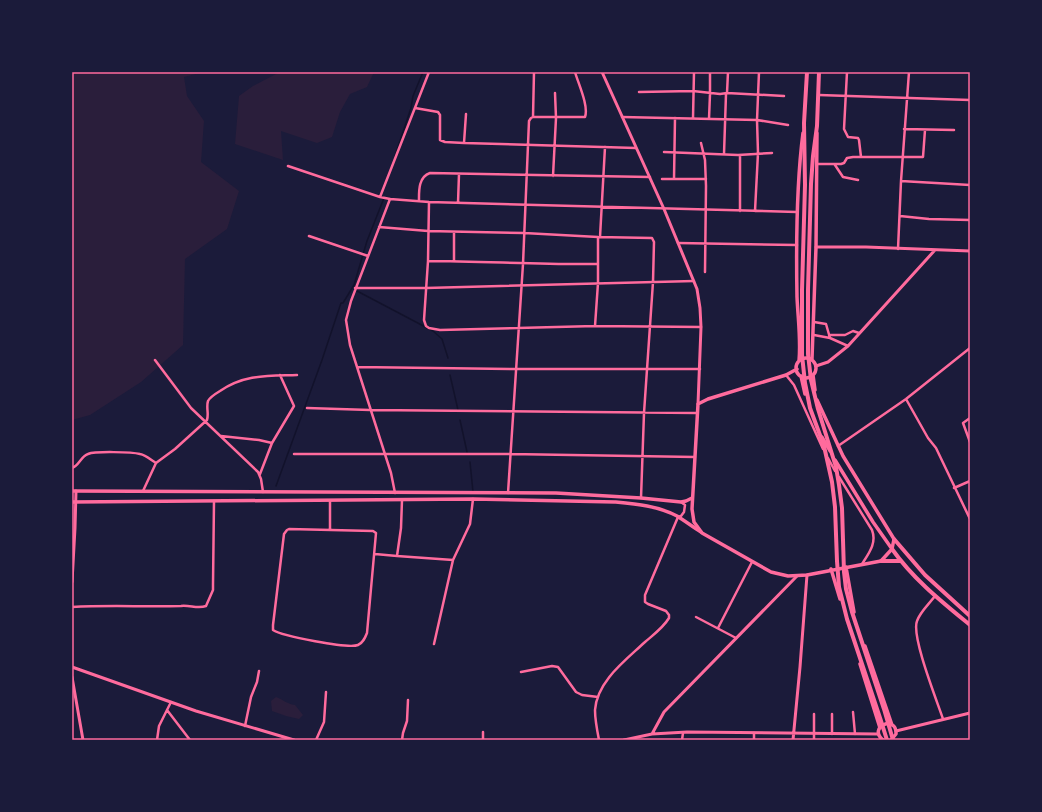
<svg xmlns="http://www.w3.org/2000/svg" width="1042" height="812" viewBox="0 0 1042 812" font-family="Mulish,sans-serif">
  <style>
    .green { fill: #2a1e3b }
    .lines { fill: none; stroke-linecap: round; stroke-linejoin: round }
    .stream { stroke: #12122b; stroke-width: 1.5 }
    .minor { stroke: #ff6b9d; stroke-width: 2.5 }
    .tertiary { stroke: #ff6b9d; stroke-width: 3 }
    .secondary { stroke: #ff6b9d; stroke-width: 3.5 }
    .primary { stroke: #ff6b9d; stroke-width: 3.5 }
    .trunk { stroke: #ff6b9d; stroke-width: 4 }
    .neatline { fill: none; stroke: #ff6b9d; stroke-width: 1.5 }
  </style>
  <rect width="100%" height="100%" fill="#1b1b3a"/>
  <path class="green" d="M 72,72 L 203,72 L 184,77 L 187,96 L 204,121 L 201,162 L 239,191 L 227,229 L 185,259 L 183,345 L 141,382 L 90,415 L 72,420 Z
    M 280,72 L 374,72 L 367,87 L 350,94 L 340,112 L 332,137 L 317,143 L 281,131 L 283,160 L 235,144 L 239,96 L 253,86 Z
    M 276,697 C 283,699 286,704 295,705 L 303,715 L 299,719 L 286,716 L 272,711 L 271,701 Z"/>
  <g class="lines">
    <path class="stream" d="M 395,156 L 411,108 L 413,96 L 423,72
      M 357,291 L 433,331 L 442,339 L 448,358
      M 450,375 L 458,410
      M 460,420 L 467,452
      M 470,462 L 473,492
      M 276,486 L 322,360 L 341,303 L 343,303 L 354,285 L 367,241 L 384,198"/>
    <path class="minor" d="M 710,72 L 710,93
      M 759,72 L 757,120 L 788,125
      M 847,72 L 844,129 L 848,137 L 858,138 L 859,140 L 861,157
      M 639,92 L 693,91 L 720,94 L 727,93 L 784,96
      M 727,93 L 728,72
      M 819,95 L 970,100
      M 415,108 L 438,112 L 440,115 L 440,140 L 445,142 L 464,143 L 466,114
      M 533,117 L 585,117 C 589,106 578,83 575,72
      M 622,117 L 757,120 L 758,153 L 755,211
      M 693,118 L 694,72
      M 709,119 L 710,94
      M 904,129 L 954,130
      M 464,143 L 636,148
      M 701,143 L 705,160 L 706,186 L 705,272
      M 664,152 L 738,155 L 772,153
      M 724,154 L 726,94
      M 818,164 L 841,164 L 844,163 L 847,158 L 853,157 L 923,157 L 925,130
      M 835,165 L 843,177 L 858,180
      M 288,166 L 380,197 L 390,199 L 429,202 L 797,212
      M 553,176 L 556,118 L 555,93
      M 662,179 L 706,179
      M 674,179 L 675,118
      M 901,181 L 970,185
      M 380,197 L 429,72
      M 390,199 L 351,301 L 346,320 L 350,345 L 391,473 L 395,493
      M 419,201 C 419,192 418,177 430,173 L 650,177
      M 429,202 L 428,261 L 424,320 L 426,326 L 429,328 L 440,330 L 595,326 L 701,327
      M 458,203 L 459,174
      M 740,211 L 740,155
      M 900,216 L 929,219 L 970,220
      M 379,227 L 428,231 L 524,233 L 598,237 L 652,238 L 654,242 L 653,282 L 644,413 L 641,498
      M 309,236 L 368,256
      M 600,237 L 605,147
      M 678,243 L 797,245
      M 898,249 L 901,181 L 909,72
      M 428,261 C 484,261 541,265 598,264
      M 454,261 L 454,232
      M 355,288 L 426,288 L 694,281
      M 814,322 L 826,324 L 830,338 L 848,346
      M 595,326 L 598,283 L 598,237
      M 814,335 L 830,338
      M 829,335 L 845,335 L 853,331 L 859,333
      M 155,360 L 191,408 L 258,472 L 261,479 L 263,492
      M 357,367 L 515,369 L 700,369
      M 786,375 L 794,385 L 823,449
      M 906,399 L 928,438 L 936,448 L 970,519
      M 307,408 L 370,410 L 697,413
      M 970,418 L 963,423 L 970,442
      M 221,436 L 259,440 L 272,443
      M 838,446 L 906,399 L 970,348
      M 294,454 L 510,454 L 695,457
      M 828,458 L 835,471
      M 72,468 C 79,466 81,456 88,454 C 95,451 132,452 140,454 C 146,455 151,460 156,463
      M 260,474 L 272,443 L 294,406 L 280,375
      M 839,477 L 872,530 C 877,543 869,553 862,564
      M 954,488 L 970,481
      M 143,491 L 156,463 L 175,449 L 207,420 C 209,414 206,407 208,401 C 210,397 215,394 220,391 C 245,374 268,376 297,375
      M 508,493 L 523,264 L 529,121 L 531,118 L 533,117 L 534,72
      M 402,500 L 401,528 L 397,556 L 453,560 L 470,524 L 473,499
      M 330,501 L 330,530
      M 289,529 L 373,531 L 376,533 L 367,633 C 365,638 363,643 358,645 C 348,649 282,636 273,630 L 273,625 L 284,534 L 287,530 Z
      M 375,554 L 397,556
      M 935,596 C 929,604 920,612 917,621 C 911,636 937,701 943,719
      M 72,607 C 108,605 145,607 181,606 C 190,605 198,609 206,606 L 213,590 L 213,585 L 214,501
      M 696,617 L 736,638
      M 718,628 L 752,562
      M 434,644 L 453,560
      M 521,672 L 552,666 L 558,667 L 576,692 L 582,695 L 598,697
      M 167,710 L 190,740
      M 853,712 L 855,734
      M 814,714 L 814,740
      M 832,714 L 832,734
      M 245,726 L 251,697 L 257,682 L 259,671
      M 157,740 L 159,726 L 171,702
      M 316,740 L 324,722 L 326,692
      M 402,740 L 403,733 L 407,721 L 408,700
      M 483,740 L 483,732
      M 599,740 C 597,730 595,720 595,710 C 597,681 626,660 645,642 C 653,635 663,628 669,618 L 669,615 L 666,611 L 648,604 L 645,602 L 645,595 L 678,517 L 681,516 L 684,512 L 685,505 L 681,502
      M 682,740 L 683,733
      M 754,740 L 754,733"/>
    <path class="tertiary" d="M 602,72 L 664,209 L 697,289 L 700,308 L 701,327 L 698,404
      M 816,247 L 866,247 L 970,251
      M 816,366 L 828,362 L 848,346 L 935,250
      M 72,582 L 75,528 L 76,491
      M 72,667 L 196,711 L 294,740
      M 72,677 L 83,740
      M 896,731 L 970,713
      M 652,734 L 664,712 L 797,576
      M 624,740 L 652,734 L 687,732 L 878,734
      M 793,740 L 800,667 L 807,575"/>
    <path class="secondary" d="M 72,491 L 556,493 L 641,498 L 681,502 L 686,501 L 692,498
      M 72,502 L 473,499 L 615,502 C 636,504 658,506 677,516 C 685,521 693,527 701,532"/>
    <path class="primary" d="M796 368a10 10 0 1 1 20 0a10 10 0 1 1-20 0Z
      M 812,359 L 816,247 L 817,133
      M 799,361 C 801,340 798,319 797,297 C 796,243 796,187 803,133
      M 797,369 L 786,375 L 708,399 L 698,404 L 692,509 L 694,522 L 702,533 L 771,572 L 788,576 L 807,575 L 881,561 L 892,549 L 894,539 L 843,456 L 817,400
      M 813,375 L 815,390
      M 801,376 L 805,394
      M 822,437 L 830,451
      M 835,460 L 873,522 L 892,549
      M 846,567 L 854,612
      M 831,569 L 840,599
      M 865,646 L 892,725
      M 860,664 L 880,728
      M 883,740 C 867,727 897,714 896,734 L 891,740"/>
    <path class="trunk" d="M 807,72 L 804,123 L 805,185 L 802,290 L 802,355 L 805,383 L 810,408 L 824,446 L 832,482 L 835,507 L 837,561 L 839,587 L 847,619 L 881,721 L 887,740
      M 819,72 L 817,126 L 813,156 L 811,184 L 808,290 L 808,354 L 811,380 L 818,409 L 836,467 L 839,485 L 842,508 L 844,572 L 846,589 L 852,612 L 884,709 L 893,740
      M 894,539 L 925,575 L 970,616
      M 892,549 C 913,579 942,602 970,625
      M 881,561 L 901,561"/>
  </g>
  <rect width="1042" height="812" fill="none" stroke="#1b1b3a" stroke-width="146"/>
  <rect x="73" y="73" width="896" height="666" class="neatline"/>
</svg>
